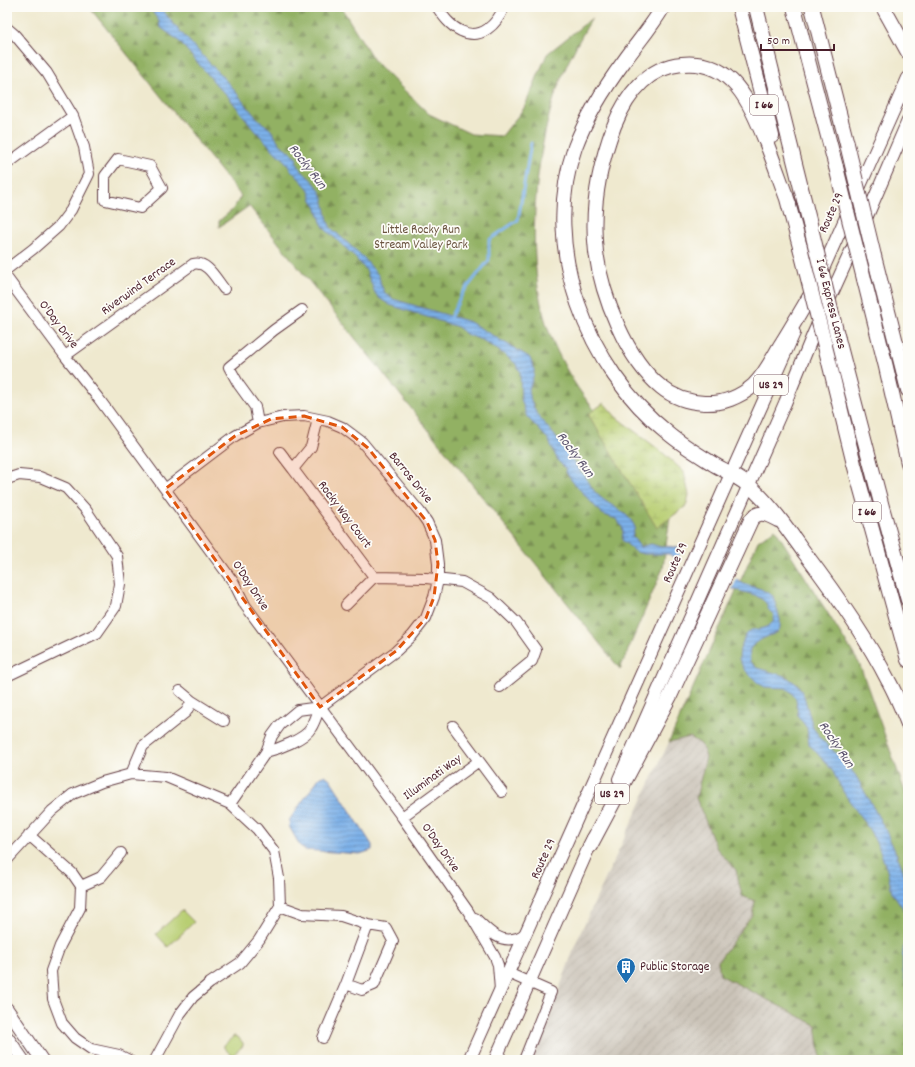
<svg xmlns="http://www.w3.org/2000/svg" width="915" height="1067" viewBox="0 0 915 1067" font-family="Dekko,sans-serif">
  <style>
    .industrial { fill: url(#industrial-furrows) }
    .green { fill: #b8ce72; stroke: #81764e }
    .forest { fill: url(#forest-firs); stroke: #6e6848 }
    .wetland { fill: url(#wetland-marsh); stroke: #81764e }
    .water { fill: url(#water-rules); stroke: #62688a }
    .pier { fill: #efe9cf }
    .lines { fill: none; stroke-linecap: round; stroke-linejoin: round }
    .stream { stroke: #7bb1e9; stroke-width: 3 }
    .minor-casing { stroke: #633d44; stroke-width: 12 }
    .major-casing { stroke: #633d44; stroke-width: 14 }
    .highway-casing { stroke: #633d44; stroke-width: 16 }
    .minor { stroke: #fff; stroke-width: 10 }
    .major { stroke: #fff; stroke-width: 12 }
    .highway { stroke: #fff; stroke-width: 14 }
    .highway-bridge-casing { stroke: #633d44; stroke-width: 16; stroke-linecap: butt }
    .highway-bridge { stroke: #fff; stroke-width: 14 }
    .marked { fill: #e0560e; fill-opacity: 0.2; stroke: #e0560e; stroke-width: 3; stroke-dasharray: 8 5; stroke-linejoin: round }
    .labels { text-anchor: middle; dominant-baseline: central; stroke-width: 3.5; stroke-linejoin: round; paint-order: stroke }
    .shield { fill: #fdfcf7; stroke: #806168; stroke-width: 1 }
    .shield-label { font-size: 12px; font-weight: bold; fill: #4a1f2b }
    .street-label { font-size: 13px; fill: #4a1f2b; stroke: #fdfcf7 }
    .park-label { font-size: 13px; fill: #6b5440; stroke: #fdfcf7 }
    .poi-label { font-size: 13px; fill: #4a1f2b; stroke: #fdfcf7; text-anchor: start }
    .water-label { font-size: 14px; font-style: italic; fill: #5b526e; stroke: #fdfcf7 }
  </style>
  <defs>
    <pattern id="industrial-furrows" width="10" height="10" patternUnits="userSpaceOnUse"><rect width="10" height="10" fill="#cac3b8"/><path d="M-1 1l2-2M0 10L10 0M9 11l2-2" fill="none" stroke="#afa79e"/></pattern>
    <pattern id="forest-firs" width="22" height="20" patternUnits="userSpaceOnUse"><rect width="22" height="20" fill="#92b164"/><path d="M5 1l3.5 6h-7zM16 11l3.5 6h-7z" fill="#798f53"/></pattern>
    <pattern id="wetland-marsh" width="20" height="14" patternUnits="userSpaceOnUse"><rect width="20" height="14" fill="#b8ce72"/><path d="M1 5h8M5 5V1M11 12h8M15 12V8" fill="none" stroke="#a0b063"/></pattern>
    <pattern id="water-rules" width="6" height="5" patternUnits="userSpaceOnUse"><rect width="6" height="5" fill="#7bb1e9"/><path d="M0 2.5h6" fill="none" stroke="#678fbd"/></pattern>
  </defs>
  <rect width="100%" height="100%" fill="#fdfcf7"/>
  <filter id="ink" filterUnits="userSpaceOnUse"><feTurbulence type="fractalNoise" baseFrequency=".025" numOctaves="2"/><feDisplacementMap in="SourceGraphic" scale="8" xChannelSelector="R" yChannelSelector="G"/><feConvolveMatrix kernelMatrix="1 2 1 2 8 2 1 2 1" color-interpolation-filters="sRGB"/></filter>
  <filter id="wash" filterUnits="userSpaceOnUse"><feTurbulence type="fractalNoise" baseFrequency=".012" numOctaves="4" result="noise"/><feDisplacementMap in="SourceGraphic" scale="16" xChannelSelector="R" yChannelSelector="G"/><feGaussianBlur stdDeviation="0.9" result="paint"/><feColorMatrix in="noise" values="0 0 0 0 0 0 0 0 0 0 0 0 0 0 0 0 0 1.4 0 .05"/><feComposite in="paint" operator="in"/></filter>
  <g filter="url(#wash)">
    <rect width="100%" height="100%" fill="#efe9cf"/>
    <path class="industrial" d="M 690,737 L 701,744 L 706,757 L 696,798 L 717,849 L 736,870 L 742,896 L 755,901 L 752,915 L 718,961 L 720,975 L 816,1025 L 821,1060 L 533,1060 L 578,938 L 669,742 Z"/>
    <path class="green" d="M 182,910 L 194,922 L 168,947 L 156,934 Z
      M 234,1036 L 238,1037 L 243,1043 L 243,1046 L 233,1055 L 231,1055 L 224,1048 L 224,1045 Z"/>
    <path class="forest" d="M 89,7 L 341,7 L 375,62 L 429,114 L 471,134 L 502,136 L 524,108 L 547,54 L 592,18 C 578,42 565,66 556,92 C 535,155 526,252 544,316 C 549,335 558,354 568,372 C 594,418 635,452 674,487 L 663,568 L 620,669 L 249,206 L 219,227 L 219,221 L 233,209 L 241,196 Z
      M 775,529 L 859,663 L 908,800 L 908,1060 L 821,1060 L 816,1025 L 720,975 L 718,961 L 752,915 L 755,901 L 742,896 L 736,870 L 717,849 L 696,798 L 706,757 L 701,744 L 690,737 L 669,742 L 758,541 Z"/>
    <path class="wetland" d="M 604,403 L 616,417 L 662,452 L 684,472 L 689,495 L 686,506 L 657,528 L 588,414 Z"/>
    <path class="water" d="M 149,7 L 160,7 L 176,27 L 231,86 L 255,116 L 271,130 L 280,144 L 296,157 C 297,173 312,176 320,191 C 325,200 326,214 329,224 L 331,228 L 363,257 L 379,276 L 381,285 L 385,293 L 393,299 L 470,322 L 529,357 C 539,372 532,377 528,393 L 537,415 L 555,436 L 580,471 C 587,478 591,489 599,496 C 611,507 628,511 635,527 L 632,536 L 640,547 L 651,544 L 661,547 L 666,546 L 691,549 L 727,567 L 739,581 L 744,584 L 761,589 L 773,596 L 780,619 L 780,629 L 778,632 C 770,636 755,640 750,649 C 749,652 750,658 750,662 L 757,668 L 785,676 L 798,685 L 804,696 L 813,728 L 823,741 L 844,761 L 856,776 L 885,829 L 900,862 L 908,885 L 908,919 L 905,911 L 892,892 L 887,870 L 879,848 L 869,829 L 844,793 L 832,770 L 809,744 L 807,728 L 798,716 L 796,699 L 791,692 L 786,688 L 765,687 L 758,683 L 744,669 L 739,659 L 740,649 L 745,636 L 751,630 C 762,629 774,628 774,615 L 768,609 L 766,603 L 763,600 L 755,595 L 732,589 L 721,575 L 684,558 L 675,558 L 669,554 L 644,554 L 636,552 L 622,540 L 623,532 L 622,527 L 616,519 L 602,514 L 572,481 L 566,472 L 565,468 L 558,461 L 548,439 L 527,417 L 521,399 L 520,371 L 515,363 L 504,354 L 484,341 L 466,334 L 458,327 L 390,305 L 379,298 L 375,293 L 366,270 L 352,254 L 325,229 L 321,222 L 316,206 L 312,200 L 309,190 L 307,187 L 290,169 L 283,158 L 277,154 L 253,128 L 227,95 L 218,87 L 210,77 L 178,40 L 160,27 L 159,21 Z
      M 325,775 L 330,779 L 372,845 L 372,850 L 360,854 L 305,850 L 300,846 L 289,826 L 290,819 L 319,778 Z
      M 908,919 L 908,988 C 897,965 905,944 908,919 Z"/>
    <path class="pier" d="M 683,546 L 692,547 L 728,565 L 738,577 L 731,591 L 722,581 L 720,576 L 716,574 L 688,561 L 677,560 Z"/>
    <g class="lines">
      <path class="stream" d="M 449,320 L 462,294 L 489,260 L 489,240 L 518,220 L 531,143"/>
    </g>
  </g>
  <g filter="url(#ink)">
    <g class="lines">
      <g class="minor-casing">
        <path id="minor" d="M 437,7 C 443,16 450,26 461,31 C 481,41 497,24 504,7
          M 7,28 L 14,34 L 47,73 L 73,116 L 84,147 L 89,174 L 71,210 L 59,226 L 33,249 L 7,269
          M 118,159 L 150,166 L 162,188 L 140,208 L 105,200 L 105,176 Z
          M 7,164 L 73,116
          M 7,278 L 65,356 L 99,399 L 234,583 L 245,605 L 402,817 L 468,911 L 495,957 L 498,965 L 500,990
          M 65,356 L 193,264 C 207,260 216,279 224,289
          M 318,419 L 311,447 L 293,469 L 374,577 L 426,578 L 462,582 L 491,598 L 516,622 L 536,650 L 532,661 L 500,687
          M 258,423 L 255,407 L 239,385 L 229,367 L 274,330 L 302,310
          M 280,452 L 293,469
          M 7,479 L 19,475 L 40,477 L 66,488 L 86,510 L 117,556 L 120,584 L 116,606 L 97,633 L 7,676
          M 165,489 L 235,436 L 258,423 L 283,417 L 304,416 L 328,421 L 342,427 L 362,442 L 420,512 L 427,522 L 435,540 L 438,564 L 438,580 L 434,597 L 426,618 L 412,636 L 396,651 L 320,707 L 298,710 L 280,725 L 272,736 L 266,752 L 230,804
          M 346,605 L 374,577
          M 180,691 L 192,701 L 224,721
          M 453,726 L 502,792
          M 266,752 C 278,749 305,739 311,728 C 315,722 317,714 320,707
          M 131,774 L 143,746 L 186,712 L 192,701
          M 402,817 L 479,761
          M 29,835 L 72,873 L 81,886 L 80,908 L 60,946 L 51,971 L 53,999 L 62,1023 L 75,1038 L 91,1049 L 119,1055 L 129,1060
          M 7,860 L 52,811 L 73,794 L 102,782 L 131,774 L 166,777 L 230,804 L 257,829 L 274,851 L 279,878 L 280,906 L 259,940 L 240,963 L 210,983 L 193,997 L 180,1014 L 155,1060
          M 81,886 L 101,877 L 121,853
          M 280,906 L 302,914 L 341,916 L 368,925
          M 475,918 C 486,928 497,942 513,939 C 518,938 524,935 527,931
          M 508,973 L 551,992 L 524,1060
          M 323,1038 L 346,984 L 368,925 L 386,928 L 393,941 L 374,985 L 362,990 L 346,984"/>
      </g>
      <g class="major-casing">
        <path id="major" d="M 810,298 L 908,78
          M 619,779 L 785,403 L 813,335 L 867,216 L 908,121
          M 7,1009 L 42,1060
          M 7,1037 L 23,1060
          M 469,1060 L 794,333
          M 495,1060 L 593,838"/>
      </g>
      <g class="highway-casing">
        <path id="highway" d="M 663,7 C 652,26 638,42 625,60 C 605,87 587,115 575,147 C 540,247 587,369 668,433 C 682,445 699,455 715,465 C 729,473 744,480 755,491 C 774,509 789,531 804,552 C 835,593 865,635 888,680 C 896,694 902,709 908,724
          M 739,7 L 772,136
          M 756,7 L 810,224
          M 794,7 L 836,167
          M 812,7 L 847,144
          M 883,7 L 908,52
          M 786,195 L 800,247
          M 789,204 C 781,183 774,162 766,142 C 750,103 732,59 682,64 C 647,67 626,96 614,126 C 599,166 591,210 596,252 C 602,296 626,359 661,387 C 673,397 688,402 704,403 C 722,404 740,397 754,385 C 765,374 772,360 780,346 C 790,330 800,313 810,296
          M 874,256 L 908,390
          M 864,279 L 886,367 L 908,463
          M 838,339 L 882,507 L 908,600
          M 829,362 L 854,464 L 908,660
          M 590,846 L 670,696 L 751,520 C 759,509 768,515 778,520"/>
      </g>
      <use href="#minor" class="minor"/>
      <use href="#major" class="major"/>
      <use href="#highway" class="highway"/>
      <g class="highway-bridge-casing">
        <path id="highway-bridge" d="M 847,144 L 874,256
          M 836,167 L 864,279
          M 810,224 L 838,339
          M 800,247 L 829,362"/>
      </g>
      <use href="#highway-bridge" class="highway-bridge"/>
    </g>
  </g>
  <path class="marked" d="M 304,416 L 342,427 L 368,448 L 427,522 L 435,540 L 438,564 L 434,597 L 426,618 L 396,651 L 320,707 L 165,489 L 235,436 L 271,419 Z"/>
  <defs>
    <g id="building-pin" transform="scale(1)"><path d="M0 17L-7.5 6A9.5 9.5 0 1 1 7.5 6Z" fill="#1f6fb2" stroke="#fdfcf7"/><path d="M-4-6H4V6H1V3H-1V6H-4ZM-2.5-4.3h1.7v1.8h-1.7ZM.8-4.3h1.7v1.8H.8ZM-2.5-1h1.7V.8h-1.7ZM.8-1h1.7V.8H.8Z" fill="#fff"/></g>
  </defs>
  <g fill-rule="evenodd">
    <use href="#building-pin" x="626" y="967"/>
  </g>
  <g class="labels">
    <g class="shield">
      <rect x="750" y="95" width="28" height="20" rx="3"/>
      <rect x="754" y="375" width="34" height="20" rx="3"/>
      <rect x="853" y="502" width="28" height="20" rx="3"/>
      <rect x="595" y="784" width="34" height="20" rx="3"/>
    </g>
    <g class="shield-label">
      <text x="764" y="105">I 66</text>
      <text x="771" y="385">US 29</text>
      <text x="867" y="512">I 66</text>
      <text x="612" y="794">US 29</text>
    </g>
    <g class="street-label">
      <text transform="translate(832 213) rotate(-66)">Route 29</text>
      <text transform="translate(139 287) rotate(-36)">Riverwind Terrace</text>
      <text transform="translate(830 304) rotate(76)">I 66 Express Lanes</text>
      <text transform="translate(58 325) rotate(53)">O'Day Drive</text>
      <text transform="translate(410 478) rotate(51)">Barros Drive</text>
      <text transform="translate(344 515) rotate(53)">Rocky Way Court</text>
      <text transform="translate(676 563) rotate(-66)">Route 29</text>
      <text transform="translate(250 586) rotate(57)">O'Day Drive</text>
      <text transform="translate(433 778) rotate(-36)">Illuminati Way</text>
      <text transform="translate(440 848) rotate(55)">O'Day Drive</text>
      <text transform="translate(544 859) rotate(-66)">Route 29</text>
    </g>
    <g class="park-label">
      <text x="421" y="230">Little Rocky Run<tspan x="421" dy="15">Stream Valley Park</tspan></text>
    </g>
    <g class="poi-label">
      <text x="640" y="967">Public Storage</text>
    </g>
    <g class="water-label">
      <text transform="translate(307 167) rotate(52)">Rocky Run</text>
      <text transform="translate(575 455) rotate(53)">Rocky Run</text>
      <text transform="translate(836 745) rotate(56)">Rocky Run</text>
    </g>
  </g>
  <rect width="915" height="1067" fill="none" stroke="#fdfcf7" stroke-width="24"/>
  <path d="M761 44v6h73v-6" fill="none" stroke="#4a1f2b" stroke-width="2"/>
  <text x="767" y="44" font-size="12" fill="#4a1f2b" stroke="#fdfcf7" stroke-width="3" paint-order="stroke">50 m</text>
</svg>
